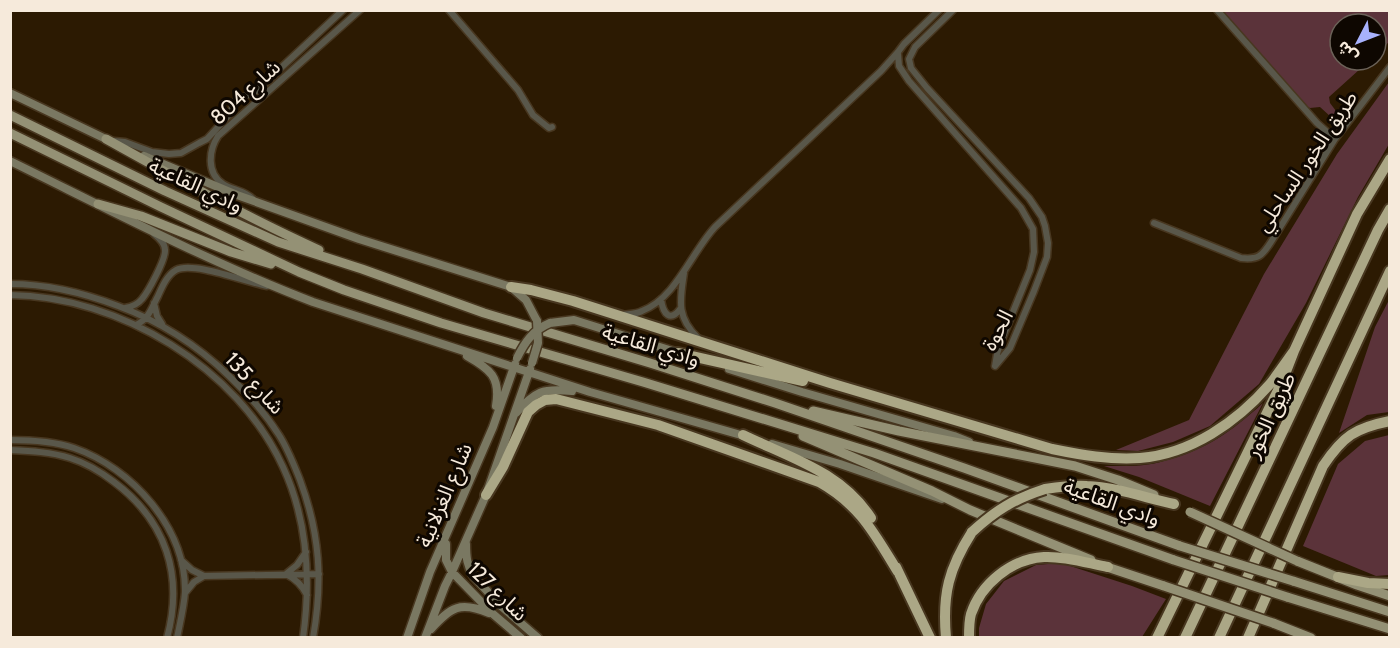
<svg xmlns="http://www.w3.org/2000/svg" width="1400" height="648" viewBox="0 0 1400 648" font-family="Cabin,'Noto Sans Arabic',sans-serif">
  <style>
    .green { fill: #5b333a }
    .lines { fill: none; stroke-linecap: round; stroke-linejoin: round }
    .street-casing { stroke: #483720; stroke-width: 9 }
    .secondary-casing { stroke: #483720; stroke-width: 11 }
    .primary-casing { stroke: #483720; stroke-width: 12 }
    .highway-casing { stroke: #483720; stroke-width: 14 }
    .street { stroke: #59574a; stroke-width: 6 }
    .secondary { stroke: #7a7862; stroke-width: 8 }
    .primary { stroke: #949175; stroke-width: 9 }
    .highway { stroke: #aba786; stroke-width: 10 }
    .secondary-bridge-casing { stroke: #483720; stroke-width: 11; stroke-linecap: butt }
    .primary-bridge-casing { stroke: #483720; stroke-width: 12; stroke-linecap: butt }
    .highway-bridge-casing { stroke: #483720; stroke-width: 14; stroke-linecap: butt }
    .secondary-bridge { stroke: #7a7862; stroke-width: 8 }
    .primary-bridge { stroke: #949175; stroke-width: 9 }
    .highway-bridge { stroke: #aba786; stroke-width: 10 }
    .labels { text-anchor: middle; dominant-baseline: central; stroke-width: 6; stroke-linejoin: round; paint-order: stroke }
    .street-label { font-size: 21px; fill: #f6eadb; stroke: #0e0701 }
  </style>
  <rect width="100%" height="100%" fill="#2c1a02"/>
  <path class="green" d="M 1220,11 L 1389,11 L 1389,42 L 1376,54 L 1376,24 L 1340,24 L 1340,60 L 1370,60 L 1329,97 L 1330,103 L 1336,111 L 1333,116 L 1331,117 L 1320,107 L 1310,108 L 1308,107 Z
    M 1389,82 L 1389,144 L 1358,197 L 1306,303 L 1259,384 L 1210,426 L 1173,442 L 1138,451 L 1116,450 L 1189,420 L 1264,274 L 1337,154 Z
    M 1389,300 L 1389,412 L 1367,415 L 1339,433 L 1375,327 Z
    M 1263,403 L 1210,506 L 1139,477 L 1104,466 C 1124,466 1145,467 1164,461 C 1206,450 1232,431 1263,403 Z
    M 1389,435 L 1389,575 L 1376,576 L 1303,546 L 1338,464 L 1365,441 Z
    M 1061,563 L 1132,586 L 1166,599 L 1142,637 L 979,637 L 979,628 L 986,604 L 1004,581 L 1036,565 Z"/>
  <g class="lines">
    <g class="street-casing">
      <path id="street" d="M 449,10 L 518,90 L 533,115 L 549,128 L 552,127
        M 953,10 L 915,47 L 909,59 L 911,68 L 927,88 L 1029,198 L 1042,217 L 1045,226 L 1048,243 L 1047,257 L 1034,291 L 1010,348 L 995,366
        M 1217,10 L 1317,123 L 1335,139
        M 898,54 L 899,66 L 909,81 L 1021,208 L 1033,229 L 1034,252 L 1030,270 L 1000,344 L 997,354 L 995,366
        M 114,141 L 125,142 L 152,152 L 169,154 L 181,153 L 199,143 L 207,139 L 230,114 L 233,105 L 236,101 L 256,91 L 343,10
        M 253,199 C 244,190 232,190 223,184 C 206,173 209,150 218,136 L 360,10
        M 1154,223 L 1241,258 C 1258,260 1262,256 1271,242 L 1335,139 L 1390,67
        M 684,273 C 680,300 676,317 698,338
        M 10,284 C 47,284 84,293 118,306 C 159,321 197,345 229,376 C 248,394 265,413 279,435 C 288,449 294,465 300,480 C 320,534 323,581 313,638
        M 10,295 C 119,296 238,368 283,467 C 308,521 311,580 303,638
        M 661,299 C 663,314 670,323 681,308
        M 154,303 L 157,316 L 162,324
        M 125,308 C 131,307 138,304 142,299 C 148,292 166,259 165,250 C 165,243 159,238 154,234
        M 623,315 C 629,314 636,314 642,311 C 676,298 691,253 715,227 L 881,71 L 898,52 L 904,44 L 939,10
        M 136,325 C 149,319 152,307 158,296 C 162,287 167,275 176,270 C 193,261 246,282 267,286
        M 10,440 C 32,440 53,441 74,448 C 132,468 186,528 185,592 C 184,607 180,623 177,638
        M 10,450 C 31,451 51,452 70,458 C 86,463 101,472 114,482 C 166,521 184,575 167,638
        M 306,552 L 297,565 L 286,574 C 296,579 302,585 307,595
        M 181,560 L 192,570 L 204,576 L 319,574
        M 185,593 L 194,582 L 204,576"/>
    </g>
    <g class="secondary-casing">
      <path id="secondary" d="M 10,93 L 110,141
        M 144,156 L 237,195 L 359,239 L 511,287 L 526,300 L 537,321
        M 10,161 C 110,210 209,262 313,302 L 590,392 L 748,437
        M 550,323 L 574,320 L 682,354
        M 467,356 C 490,369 501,377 496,406
        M 729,369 L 802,392 L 954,436 L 969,442
        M 516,413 C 537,391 541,388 572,391
        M 772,444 L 840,464 L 942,499
        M 446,544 L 446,560 L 452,572 L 493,614 L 521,638
        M 466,544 C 466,557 467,566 474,577 L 501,606 L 538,638
        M 431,629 C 451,607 460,601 489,613
        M 407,638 L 430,572 L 493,427 L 515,364
        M 425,638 L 445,586 L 452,572 L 486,495 L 530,369"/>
    </g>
    <g class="primary-casing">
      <path id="primary" d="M 10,115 L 165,191 L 278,242 L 362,269 L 484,313 L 650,363 L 775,403 L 964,468 L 1180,546
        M 10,133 L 161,207 L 299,272 L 344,290 L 441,323 L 643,382 L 874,453 L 1174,560
        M 106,139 C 176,178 246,217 319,250
        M 98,204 L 141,216 L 231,252 L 271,264
        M 813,411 L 899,431 L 1075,466 L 1118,480 L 1154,495
        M 803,436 L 932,491 L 970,510 L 1091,560
        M 1297,561 L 1357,585 L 1390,596
        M 1104,566 L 1164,586
        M 1293,581 L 1390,612
        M 1287,597 L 1390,629
        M 1273,623 L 1311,638"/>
    </g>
    <g class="highway-casing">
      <path id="highway" d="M 511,287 L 531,290 L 573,301 L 830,383 L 1052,449 C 1081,455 1110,460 1140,458 C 1191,454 1237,422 1270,384 C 1278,374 1286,362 1294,351
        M 678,353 L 803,381
        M 743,435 C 791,458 841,472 871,518
        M 1045,489 C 1059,487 1073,485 1087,486 C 1116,487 1146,498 1174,504
        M 486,495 L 503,467 L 528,412 L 536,405 L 545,400 L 556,399 L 658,425 L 819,482 C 860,505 874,533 898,572
        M 896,567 L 930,638
        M 1338,577 L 1368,583 L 1390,584
        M 946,638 C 942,594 949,568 972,532
        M 969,638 C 969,630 969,621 971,614 C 981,584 1011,559 1044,557 C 1065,556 1087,563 1108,567
        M 1157,638 L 1282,382 L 1294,351 L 1357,214 L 1390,159
        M 1185,638 L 1378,230 L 1390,209
        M 1219,638 L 1390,271
        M 1248,638 L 1323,466 C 1343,436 1355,428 1390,421"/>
    </g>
    <use href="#street" class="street"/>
    <use href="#secondary" class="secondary"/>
    <use href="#primary" class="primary"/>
    <use href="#highway" class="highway"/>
    <g class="secondary-bridge-casing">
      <path id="secondary-bridge" d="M 517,358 C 525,342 533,330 550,323
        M 532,363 L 538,343 L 537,321"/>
    </g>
    <g class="primary-bridge-casing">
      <path id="primary-bridge" d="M 1190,512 L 1297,561
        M 1180,546 L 1293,581
        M 1174,560 L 1287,597
        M 1164,586 L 1273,623"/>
    </g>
    <g class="highway-bridge-casing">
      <path id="highway-bridge" d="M 972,532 C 996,510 1014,499 1045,489"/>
    </g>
    <use href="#secondary-bridge" class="secondary-bridge"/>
    <use href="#primary-bridge" class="primary-bridge"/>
    <use href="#highway-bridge" class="highway-bridge"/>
  </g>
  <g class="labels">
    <g class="street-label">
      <text transform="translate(245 92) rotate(-42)">شارع 804</text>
      <text transform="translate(1306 161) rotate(-56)">طريق الخور الساحلي</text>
      <text transform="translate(196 185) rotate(25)">وادي القاعية</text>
      <text transform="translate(997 330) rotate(-62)">الحوة</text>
      <text transform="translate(651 345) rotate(17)">وادي القاعية</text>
      <text transform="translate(255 383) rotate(47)">شارع 135</text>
      <text transform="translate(1270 415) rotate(-65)">طريق الخور</text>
      <text transform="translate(444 495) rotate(-67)">شارع الغزلانية</text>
      <text transform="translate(1112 502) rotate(20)">وادي القاعية</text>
      <text transform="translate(498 591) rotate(44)">شارع 127</text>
    </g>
  </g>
  <rect width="1400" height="648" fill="none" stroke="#f6eadb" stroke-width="24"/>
  <g transform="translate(1358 42) rotate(228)"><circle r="28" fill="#0e0701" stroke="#6b6258" stroke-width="1.5"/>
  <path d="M0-4.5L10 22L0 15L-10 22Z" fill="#a7b1fc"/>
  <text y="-9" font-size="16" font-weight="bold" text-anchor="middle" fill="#f6eadb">ش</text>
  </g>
</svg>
